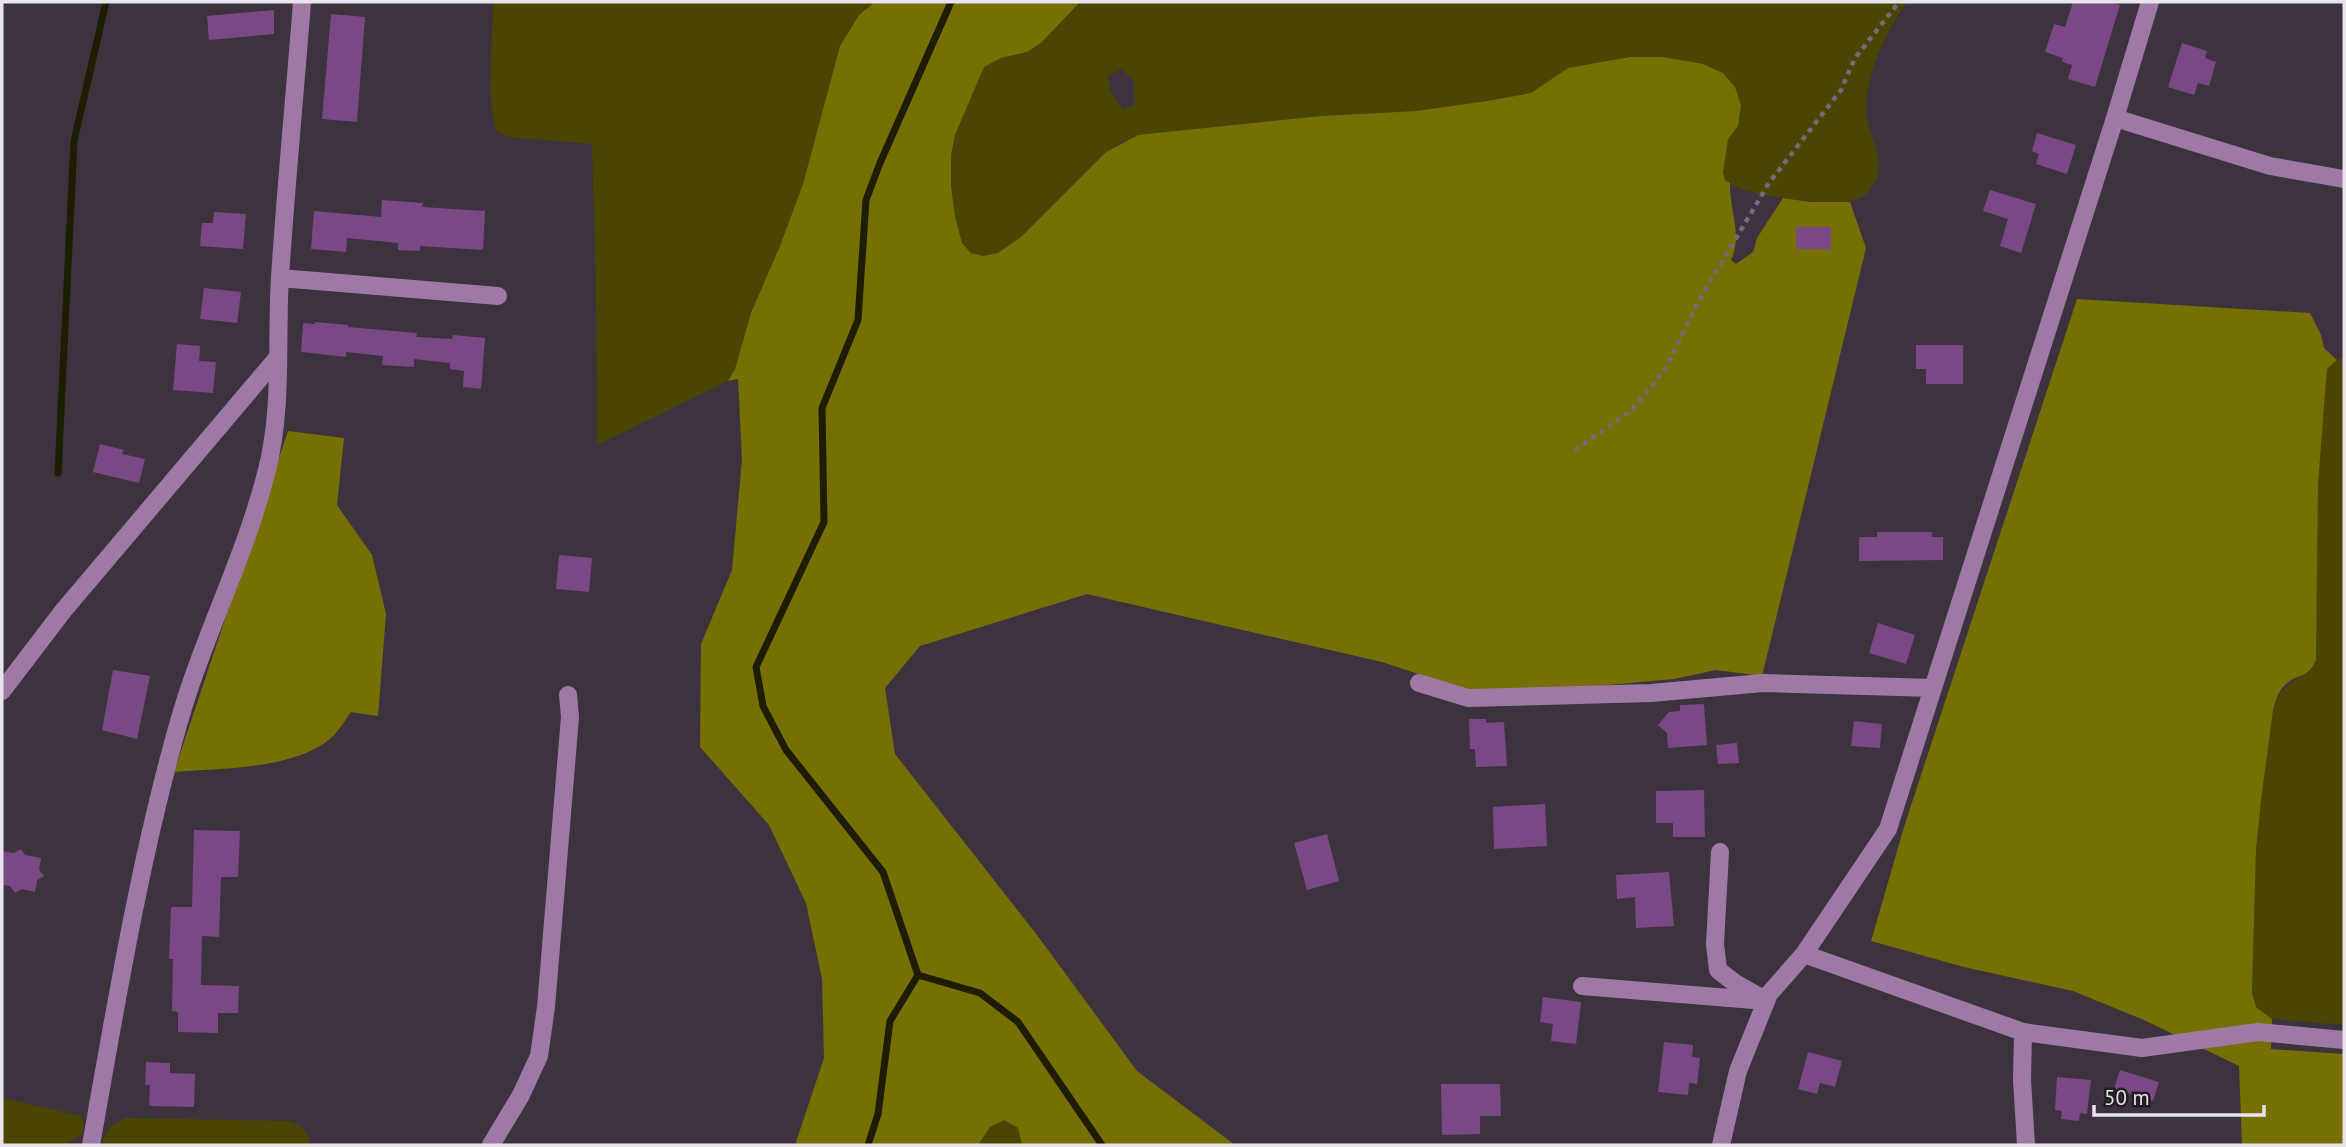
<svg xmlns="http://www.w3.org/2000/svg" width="2346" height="1147" viewBox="0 0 2346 1147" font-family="'PT Sans',sans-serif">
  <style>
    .green { fill: #4a4503; fill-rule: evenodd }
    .forest { fill: #766f01 }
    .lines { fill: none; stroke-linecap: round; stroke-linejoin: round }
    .stream { stroke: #1e1c01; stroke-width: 7 }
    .building { fill: #7b4886 }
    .path { stroke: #736b75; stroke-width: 4.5; stroke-dasharray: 5 5; stroke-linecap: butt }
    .minor { stroke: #9e79a6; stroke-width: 18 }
  </style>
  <rect width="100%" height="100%" fill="#3d333f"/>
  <path class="green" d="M 493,2 L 875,2 L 859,15 L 840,46 L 803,184 L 735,369 L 728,381 L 597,445 L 596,288 L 592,144 L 509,137 L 499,133 L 495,129 L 490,90 Z
    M 1080,2 L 1907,2 C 1887,31 1868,68 1866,105 C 1865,138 1893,160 1869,191 C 1865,196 1857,200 1850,201 C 1830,206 1738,196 1725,180 C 1721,175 1726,145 1728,138 C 1731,134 1735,129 1738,126 L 1735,87 L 1723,73 L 1568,68 L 1531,93 L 1487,101 L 1416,111 L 1321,116 L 1121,142 L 1106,152 L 1021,237 L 998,253 L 983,256 L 971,253 L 962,243 L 955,216 L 951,186 L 951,155 L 955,135 L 984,67 L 1001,58 L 1027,52 L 1041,43 ZM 1122,69 L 1134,81 L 1134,105 L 1124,109 C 1113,99 1109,91 1108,76 Z
    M 2344,358 L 2344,1025 L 2272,1019 L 2256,1007 L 2252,993 L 2256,850 L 2261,801 L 2273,710 C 2279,688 2291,682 2310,672 L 2318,485 L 2327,369 L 2337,360 Z
    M 2,1098 L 81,1116 L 84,1122 L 82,1134 L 64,1145 L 2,1145 Z
    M 127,1118 L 289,1121 C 302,1124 308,1133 311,1145 L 101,1145 C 105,1131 113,1122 127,1118 Z
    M 1004,1120 L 1018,1128 L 1022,1145 L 978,1145 L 990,1127 Z"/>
  <path class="forest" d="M 875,2 L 1080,2 L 1041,43 L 1027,52 L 1001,58 L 984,67 L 955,135 L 951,155 L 951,186 L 955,216 L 962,243 L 971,253 L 983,256 L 998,253 L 1021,237 L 1106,152 L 1138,135 L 1321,116 L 1416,111 L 1487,101 L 1531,93 L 1568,68 L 1630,57 L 1663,57 L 1703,64 L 1723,73 L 1735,87 L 1741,105 L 1738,126 L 1728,139 L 1723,173 L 1725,180 L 1730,183 C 1729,209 1743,235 1731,260 L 1736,264 L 1753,252 L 1757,238 L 1783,198 L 1810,202 L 1850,202 L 1866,248 L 1762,676 L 1716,670 L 1674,679 L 1565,689 L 1470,691 L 1382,662 L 1087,594 L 920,646 L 885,688 L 895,754 L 1037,935 L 1137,1071 L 1235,1145 L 1022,1145 L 1018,1128 L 1004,1120 L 990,1127 L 978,1145 L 795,1145 L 824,1058 L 822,979 L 806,903 L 769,825 L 700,747 L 701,644 L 732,570 L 742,459 L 738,379 L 728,381 L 735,369 L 751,313 L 780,246 L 803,184 L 840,46 L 859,15 Z
    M 2077,299 L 2310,313 L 2321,335 L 2324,348 L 2337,360 L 2327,369 L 2318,485 L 2316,660 C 2307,680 2300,672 2286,684 C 2278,691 2276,700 2273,710 L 2261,801 L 2256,850 L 2252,993 L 2256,1007 L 2272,1019 L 2271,1049 L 2344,1054 L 2344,1145 L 2242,1145 L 2239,1066 L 2144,1020 L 2073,991 L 1964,967 L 1871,941 L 1904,827 Z
    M 288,431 L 344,438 L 337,505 L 372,555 L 386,614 L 378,716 L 351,712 C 345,720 339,731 331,738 C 294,770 221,768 174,772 Z"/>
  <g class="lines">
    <path class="stream" d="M 951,2 L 880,163 L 866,200 L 858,320 L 822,408 L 824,522 L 756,667 L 763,706 L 786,750 L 883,872 L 918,975 L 980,993 L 1018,1022 L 1102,1145
      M 58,473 L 74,141 L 106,2
      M 868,1145 L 878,1114 L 890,1021 L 918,975"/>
  </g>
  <path class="building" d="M 2073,2 L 2110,2 L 2120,5 L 2095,87 L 2068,79 L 2072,65 L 2062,62 L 2063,58 L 2045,52 L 2054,24 L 2065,27 Z
    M 274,10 L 274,34 L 209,40 L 207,16 Z
    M 331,14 L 365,17 L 357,122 L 322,119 Z
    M 2182,43 L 2207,51 L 2205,58 L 2216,62 L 2209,86 L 2198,83 L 2194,95 L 2168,87 Z
    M 2037,133 L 2076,145 L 2067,174 L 2036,164 L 2039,154 L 2032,151 Z
    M 1990,190 L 2036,204 L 2021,253 L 2000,246 L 2008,219 L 1983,211 Z
    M 382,200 L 423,203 L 422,207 L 485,211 L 483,250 L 420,246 L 420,251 L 398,250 L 398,243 L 347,238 L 346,252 L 311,249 L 314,211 L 381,217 Z
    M 214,212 L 246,214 L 243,249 L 200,246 L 202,223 L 213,223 Z
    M 1796,227 L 1831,227 L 1831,249 L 1796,249 Z
    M 204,288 L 241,292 L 237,323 L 200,319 Z
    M 315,322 L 348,325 L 348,327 L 417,333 L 416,337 L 452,339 L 453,335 L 485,338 L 481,389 L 463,387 L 464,371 L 450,369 L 450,363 L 414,359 L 414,367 L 382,365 L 383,356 L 346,352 L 346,357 L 301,352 L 303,323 L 315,324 Z
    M 177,344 L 200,346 L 199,361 L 216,362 L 213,393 L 173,390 Z
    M 1916,345 L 1963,345 L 1963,384 L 1926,384 L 1926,369 L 1916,369 Z
    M 100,444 L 124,450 L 122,454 L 145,459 L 139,483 L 93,472 Z
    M 1877,532 L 1932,532 L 1932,537 L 1943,537 L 1943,560 L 1859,561 L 1859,537 L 1877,537 Z
    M 559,555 L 592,558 L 589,592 L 556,589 Z
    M 1878,623 L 1915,635 L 1906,664 L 1869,653 Z
    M 113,670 L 150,676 L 137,739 L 102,730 Z
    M 1704,704 L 1707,745 L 1668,748 L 1667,733 L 1658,725 L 1669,712 L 1680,711 L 1680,705 Z
    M 1469,719 L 1486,719 L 1486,723 L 1504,722 L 1507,766 L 1476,767 L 1475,749 L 1470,749 Z
    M 1854,721 L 1882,724 L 1880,748 L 1851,746 Z
    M 1737,743 L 1739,763 L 1718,764 L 1716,745 Z
    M 1704,790 L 1705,837 L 1673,837 L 1673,823 L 1656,823 L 1656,791 Z
    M 1545,804 L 1547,846 L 1494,849 L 1493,807 Z
    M 194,830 L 240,831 L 238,877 L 221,877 L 219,937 L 202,936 L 201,985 L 239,986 L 238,1013 L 218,1013 L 218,1033 L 178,1032 L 178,1012 L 172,1011 L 173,959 L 169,959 L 171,907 L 192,907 Z
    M 1327,834 L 1339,881 L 1307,890 L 1294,843 Z
    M 21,849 L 25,855 L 41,858 L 39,870 L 44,876 L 37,880 L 35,892 L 22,889 L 15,893 L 10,886 L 2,885 L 2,851 L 14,853 Z
    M 1669,872 L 1674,926 L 1636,928 L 1635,897 L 1617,899 L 1616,875 Z
    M 1543,997 L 1581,1002 L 1576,1044 L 1551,1041 L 1553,1024 L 1540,1022 Z
    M 1664,1042 L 1693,1045 L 1692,1057 L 1700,1058 L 1697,1084 L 1689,1083 L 1688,1095 L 1658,1092 Z
    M 1808,1052 L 1842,1061 L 1835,1087 L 1820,1083 L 1817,1094 L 1798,1089 Z
    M 146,1062 L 170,1063 L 170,1073 L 195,1074 L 194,1107 L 149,1106 L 150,1085 L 145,1085 Z
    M 2120,1070 L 2159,1082 L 2153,1101 L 2114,1089 Z
    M 2057,1077 L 2091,1080 L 2087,1114 L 2080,1113 L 2079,1121 L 2061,1119 L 2062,1111 L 2055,1110 Z
    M 1441,1084 L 1500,1084 L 1501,1116 L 1480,1116 L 1480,1134 L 1442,1135 Z"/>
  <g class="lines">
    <path class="path" d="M 1575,450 L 1628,413 L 1651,388 L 1667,366 L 1698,302 L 1769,183 L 1841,90 L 1855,58 L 1899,2"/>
    <path class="minor" d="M 2115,118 L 2270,166 L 2344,179
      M 280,278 L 498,296
      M 1419,683 L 1468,698 L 1651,693 L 1763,683 L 1933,688
      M 2,691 L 63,611 L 278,357
      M 1720,852 L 1715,944 L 1718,970 L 1735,983 L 1760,997
      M 1804,954 L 2023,1032 L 2142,1048 L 2258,1032 L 2344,1040
      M 1582,986 L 1766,1001
      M 2023,1032 L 2022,1080 L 2026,1145
      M 91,1145 C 116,1004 139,863 178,725 C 202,639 245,558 267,470 C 283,407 276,341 280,277 C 286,185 295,93 302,2
      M 491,1145 L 521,1095 L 539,1056 L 546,1007 L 570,717 L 568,695
      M 1721,1145 L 1738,1071 L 1769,994 L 1804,954 L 1888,829 L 2115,118 L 2150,2"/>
  </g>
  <rect width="2346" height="1147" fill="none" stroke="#e9e4eb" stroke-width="7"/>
  <path d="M2094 1105v10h170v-10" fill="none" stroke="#e9e4eb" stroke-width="3.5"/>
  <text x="2104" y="1105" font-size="21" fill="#e9e4eb" stroke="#211d22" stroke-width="5" paint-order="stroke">50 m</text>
</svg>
